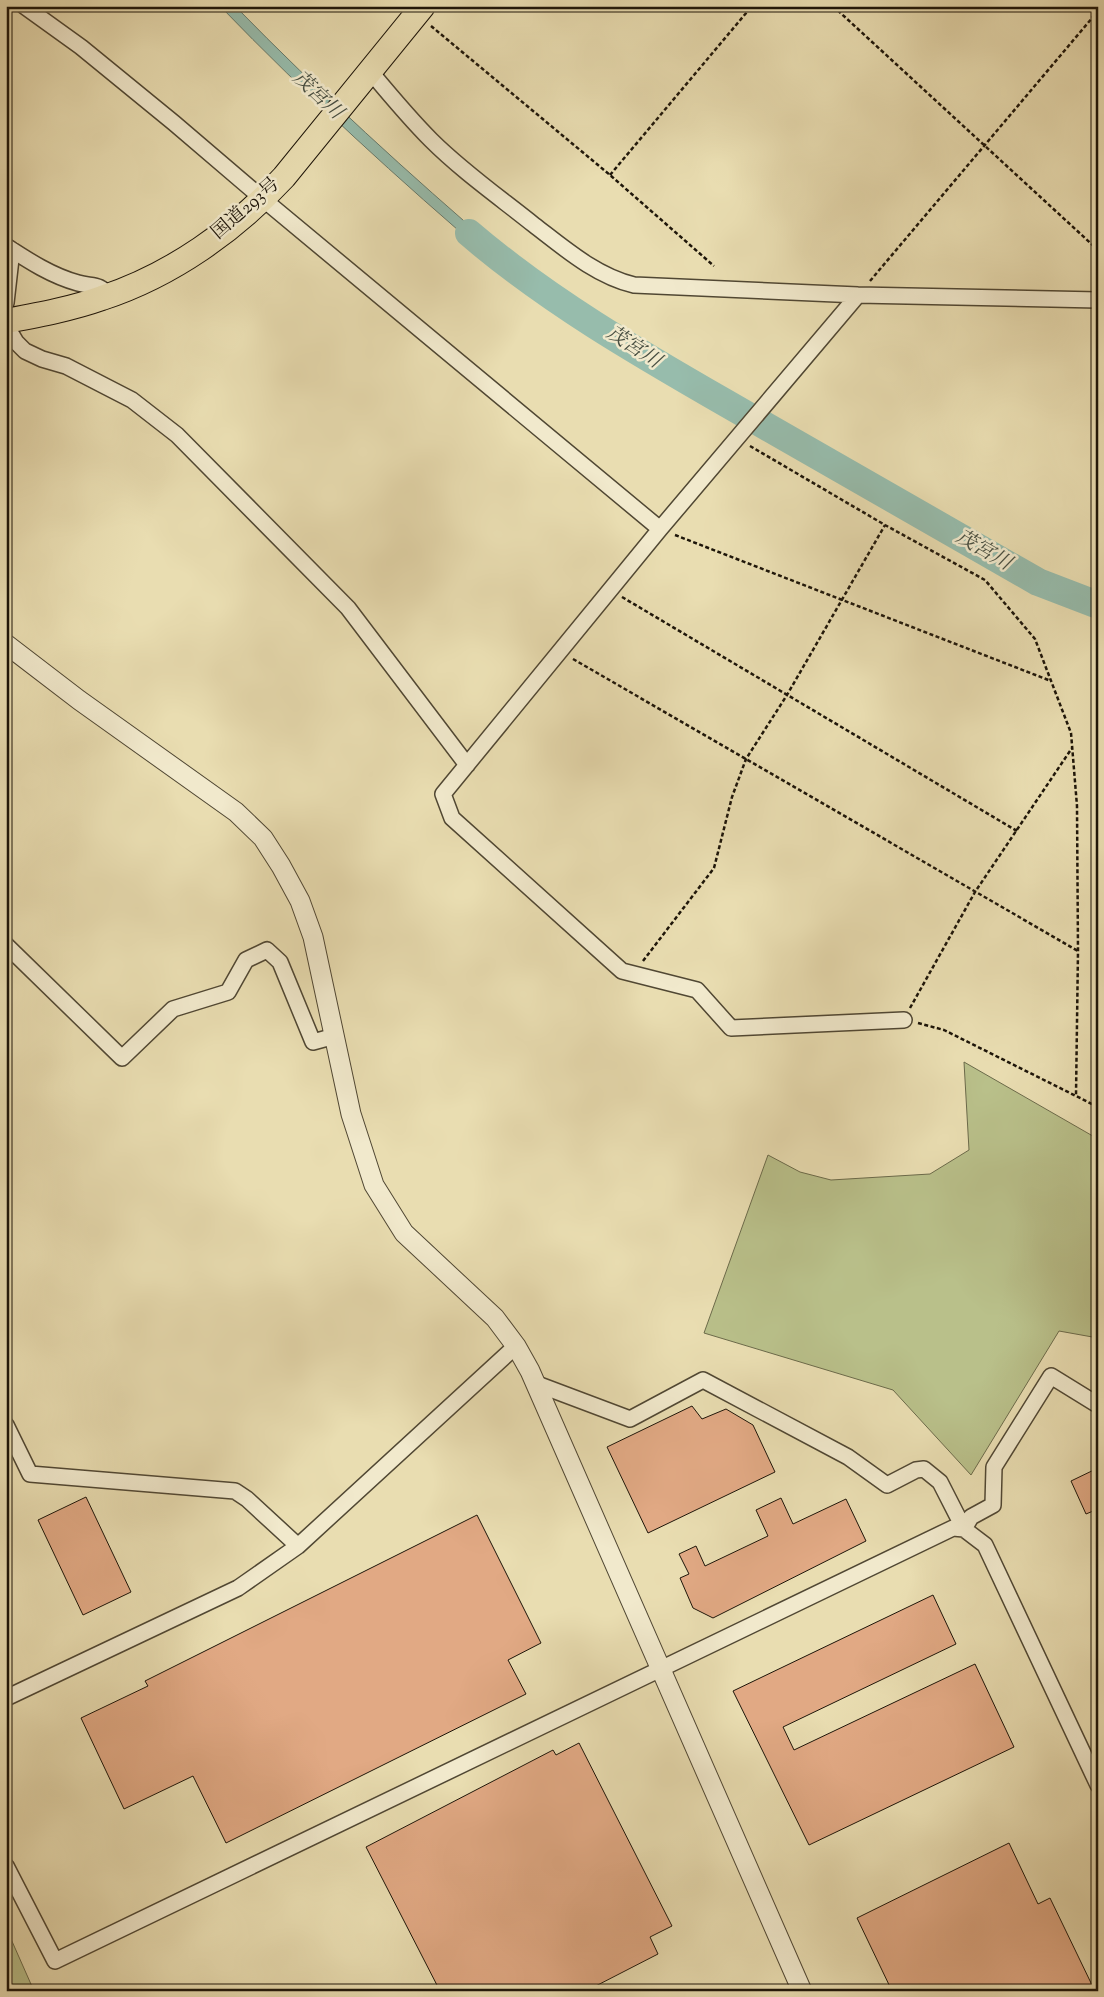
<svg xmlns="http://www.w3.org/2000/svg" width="1104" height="1997" viewBox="0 0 1104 1997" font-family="'Sorts Mill Goudy','Noto Serif JP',serif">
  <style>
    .green { fill: #b9c08a; stroke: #6b6a4a }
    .water { fill: #97bcac; stroke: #66796b }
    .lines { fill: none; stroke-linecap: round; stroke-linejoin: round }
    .river { stroke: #97bcac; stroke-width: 28 }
    .building { fill: #e1a984; stroke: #1d1509 }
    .minor-casing { stroke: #504733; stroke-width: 18 }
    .tertiary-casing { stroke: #504733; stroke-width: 21 }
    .trunk-casing { stroke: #1d1509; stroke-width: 26 }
    .path { stroke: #1d1509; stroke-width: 2.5; stroke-dasharray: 4 2.5; stroke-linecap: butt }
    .minor { stroke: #f1e9cc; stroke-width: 15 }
    .tertiary { stroke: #f1e9cc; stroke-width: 19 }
    .trunk { stroke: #e9ddb1; stroke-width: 24 }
    .labels { text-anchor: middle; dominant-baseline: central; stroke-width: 5; stroke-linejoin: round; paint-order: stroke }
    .street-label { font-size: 19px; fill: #1d1509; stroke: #f1e9cc }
    .water-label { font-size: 20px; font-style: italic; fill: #484f42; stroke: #f1e9cc }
  </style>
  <rect width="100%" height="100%" fill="#e9ddb1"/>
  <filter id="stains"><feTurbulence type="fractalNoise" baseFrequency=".004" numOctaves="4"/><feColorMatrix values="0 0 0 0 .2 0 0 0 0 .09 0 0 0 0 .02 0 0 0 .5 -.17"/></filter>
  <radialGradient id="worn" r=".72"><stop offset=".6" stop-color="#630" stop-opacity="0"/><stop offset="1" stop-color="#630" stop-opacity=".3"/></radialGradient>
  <path class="green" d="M 964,1062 L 1098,1139 L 1098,1338 L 1059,1331 L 971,1475 L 893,1390 L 704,1333 L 768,1155 L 800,1172 L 831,1180 L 930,1174 L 969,1150 Z
    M 11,1939 L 34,1991 L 6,1991 L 6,1940 Z"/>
  <path class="water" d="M 220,6 L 235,6 C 320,93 409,174 501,253 L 494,261 C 399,180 307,96 220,6 Z"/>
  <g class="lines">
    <path class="river" d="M 469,233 C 554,306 653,361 750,417 C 846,472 942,527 1038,582 L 1098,605"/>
  </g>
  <path class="building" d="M 692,1406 L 702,1419 L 726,1409 L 753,1425 L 775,1472 L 648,1533 L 607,1447 Z
    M 1098,1468 L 1098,1509 L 1086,1514 L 1071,1481 Z
    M 86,1497 L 131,1592 L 83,1615 L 38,1520 Z
    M 781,1498 L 793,1524 L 846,1499 L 866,1541 L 713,1618 L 693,1608 L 680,1578 L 689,1574 L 679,1554 L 696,1546 L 705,1566 L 768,1536 L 756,1510 Z
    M 477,1515 L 541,1643 L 508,1660 L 526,1694 L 226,1843 L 193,1776 L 124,1809 L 81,1718 L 148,1686 L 145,1681 Z
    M 933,1595 L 956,1644 L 783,1727 L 794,1750 L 975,1664 L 1014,1747 L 809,1845 L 733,1691 Z
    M 579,1743 L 672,1926 L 650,1937 L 658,1954 L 586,1991 L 440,1991 L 366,1847 L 553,1750 L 556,1755 Z
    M 1009,1843 L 1038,1904 L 1050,1898 L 1092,1985 L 1080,1991 L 892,1991 L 857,1918 Z"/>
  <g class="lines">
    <g class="minor-casing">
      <path id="minor" d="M 24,6 L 81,47 L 174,123 L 263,199 L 660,529
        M 370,71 C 390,95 409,118 431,140 C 462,171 499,197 534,225 C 564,248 596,276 634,285 L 858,295 L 1098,300
        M 6,246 C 29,261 52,276 78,283 C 93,287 99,283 109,296
        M 858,295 L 660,529 L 443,794 L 452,818 L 622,971 L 697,990 L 731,1028 L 904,1020
        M 6,303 L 12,250
        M 6,325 L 16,342 L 25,351 L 42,359 L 66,366 L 132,400 L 177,435 L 348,608 L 467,765
        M 6,945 L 122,1058 L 173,1009 L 228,992 L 246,960 L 267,950 L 280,962 L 313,1042 L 335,1036
        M 537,1384 L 630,1419 L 703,1380 L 848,1457 L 887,1485 L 916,1470 L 924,1469 L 940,1482 L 964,1529 L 985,1545 L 1098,1785
        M 6,1425 L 30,1474 L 235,1491 L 247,1499 L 298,1546
        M 964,1529 L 971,1517 L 993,1505 L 994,1467 L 1051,1376 L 1098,1405
        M 6,1698 L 238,1588 L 298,1546 L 516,1346
        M 6,1866 L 55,1961 L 953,1528 L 964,1529"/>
    </g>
    <g class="tertiary-casing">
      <path id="tertiary" d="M 6,644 L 79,700 L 236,812 L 263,838 L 281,866 L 300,901 L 313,937 L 351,1114 L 374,1185 L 404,1233 L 495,1318 L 516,1346 L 530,1371 L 802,1991"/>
    </g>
    <g class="trunk-casing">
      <path id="trunk" d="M 6,321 C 38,315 71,309 102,298 C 172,275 235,230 284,177 L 423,6"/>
    </g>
    <path class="path" d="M 833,6 L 1098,250
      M 431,26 L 610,175 L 714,266
      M 610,175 L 752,6
      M 870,281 L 1098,11
      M 750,446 L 885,525 L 985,580 L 1035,639 L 1071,733 L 1077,806 L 1078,951 L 1076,1095
      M 675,535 L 1051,681
      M 622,597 L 1017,831
      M 573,659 L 1078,951
      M 643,961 L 714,868 L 732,797 L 746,759 L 787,695 L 885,525
      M 910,1008 L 975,892 L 1072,748
      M 918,1023 L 944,1030 L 1098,1107"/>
    <use href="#minor" class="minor"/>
    <use href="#tertiary" class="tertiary"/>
    <use href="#trunk" class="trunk"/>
  </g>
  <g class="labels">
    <g class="street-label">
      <text transform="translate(246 209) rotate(-41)">国道293号</text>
    </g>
    <g class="water-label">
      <text transform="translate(317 96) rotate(43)">茂宮川</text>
      <text transform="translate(633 348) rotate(33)">茂宮川</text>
      <text transform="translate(983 551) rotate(30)">茂宮川</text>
    </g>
  </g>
  <rect width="1104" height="1997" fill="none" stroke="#e9ddb1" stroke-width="25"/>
  <rect x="8" y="8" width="1089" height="1982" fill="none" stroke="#1d1509" stroke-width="2.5"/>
  <rect x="12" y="12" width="1079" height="1972" fill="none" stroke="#1d1509"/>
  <rect width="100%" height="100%" filter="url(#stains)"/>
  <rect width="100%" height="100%" fill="url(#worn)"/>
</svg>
